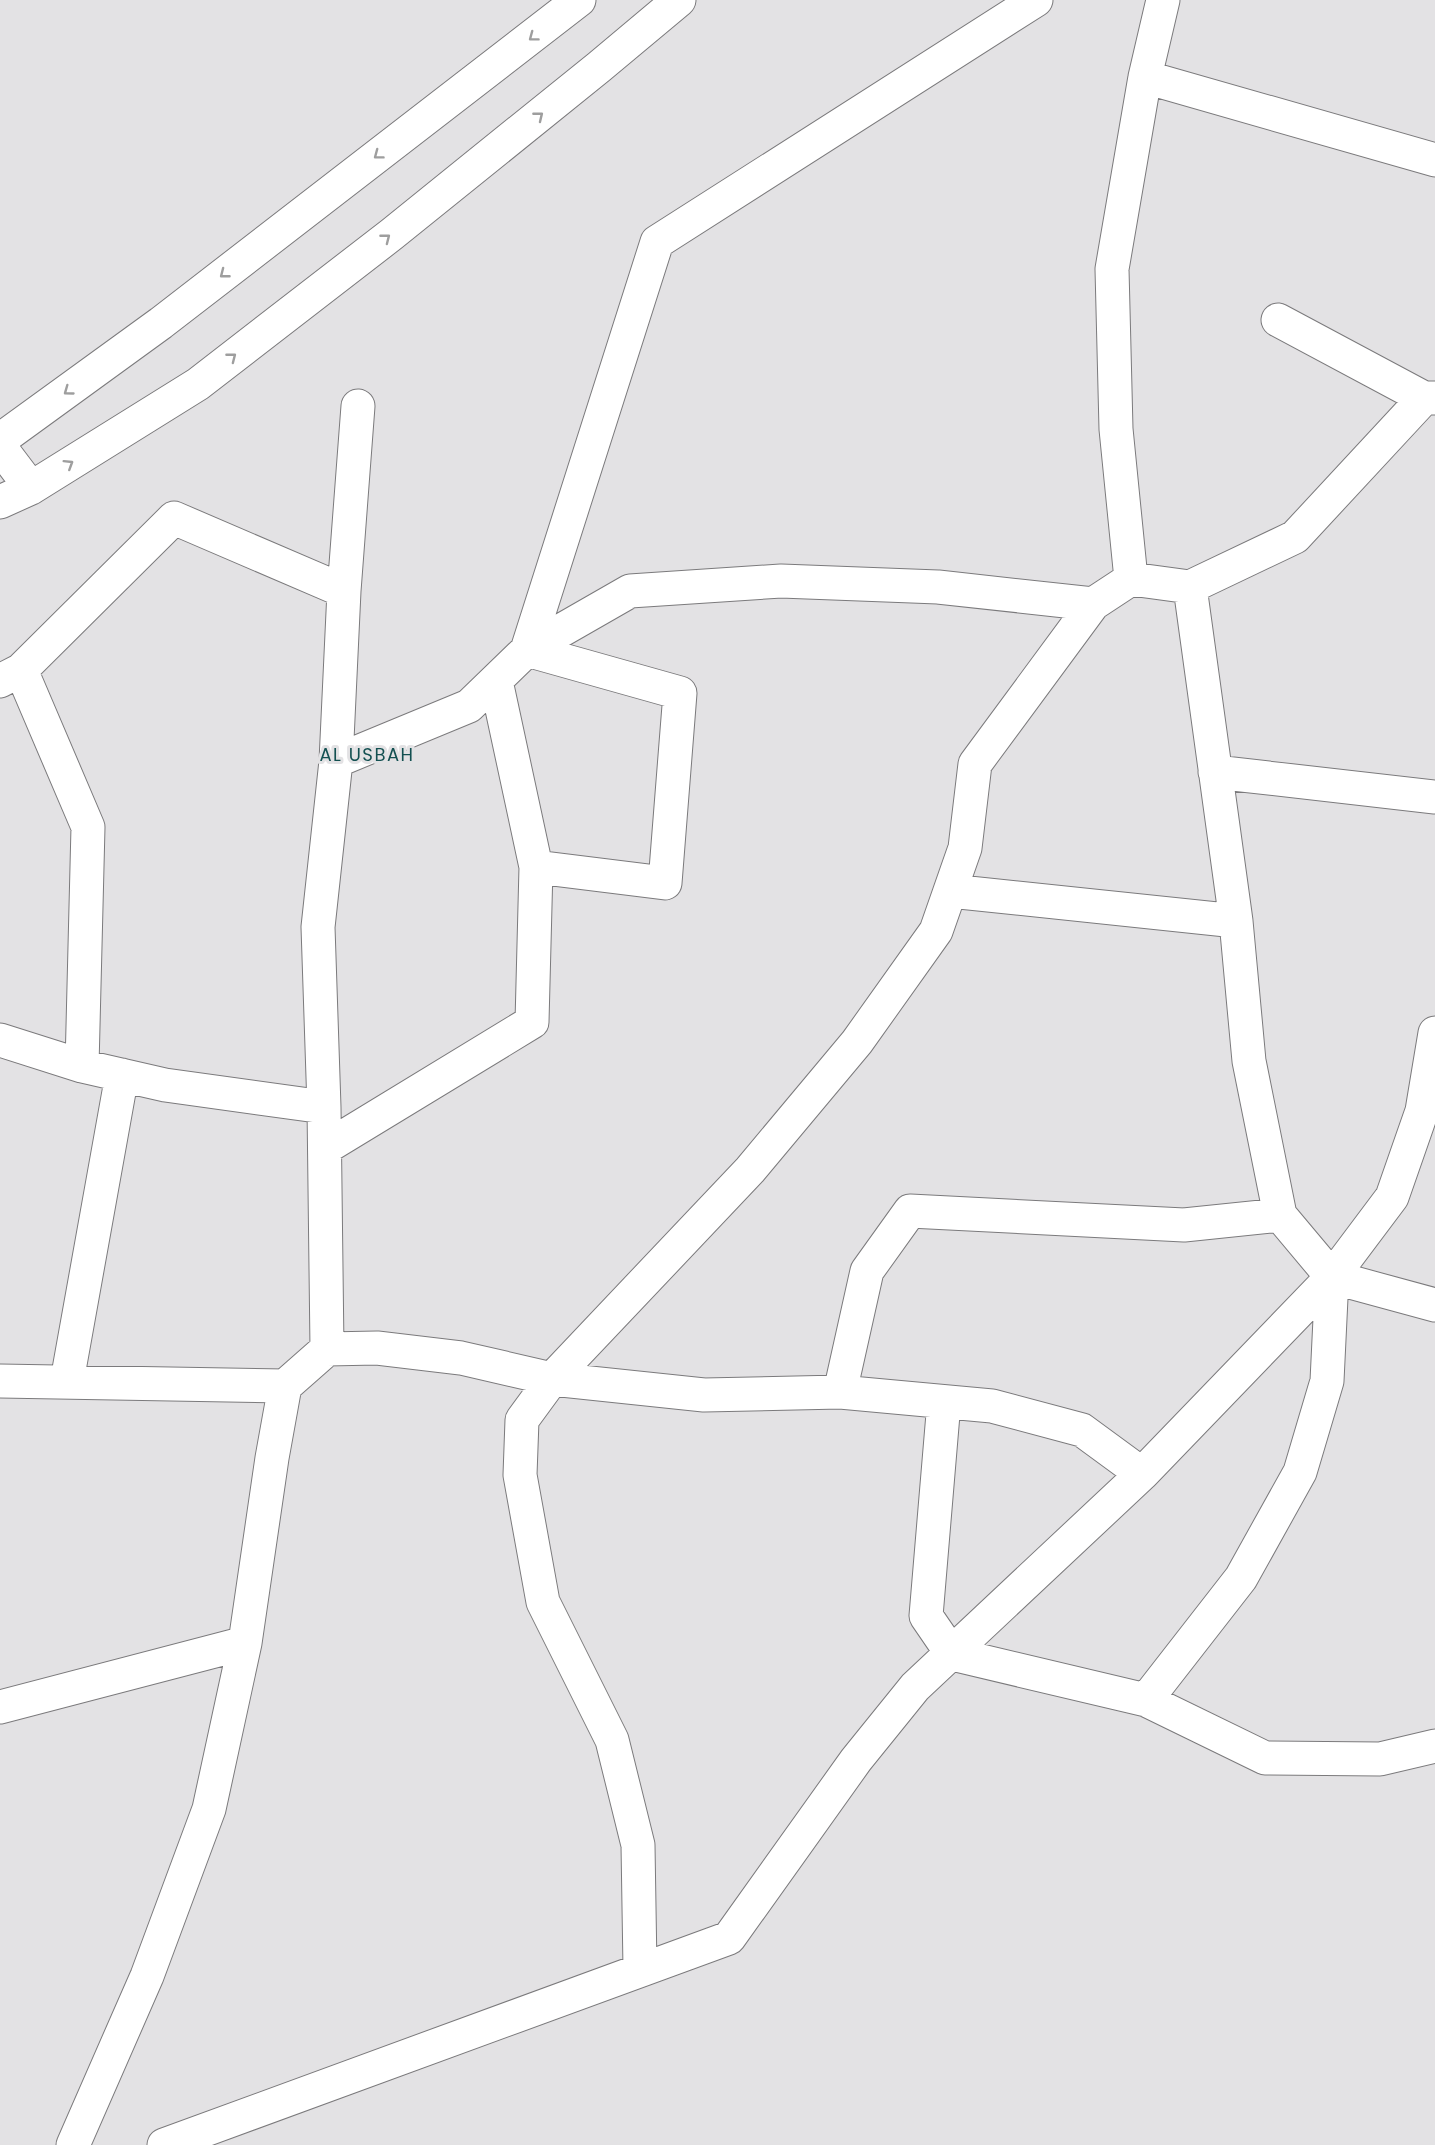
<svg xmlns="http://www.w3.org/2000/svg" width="1435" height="2145" viewBox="0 0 1435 2145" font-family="Poppins,sans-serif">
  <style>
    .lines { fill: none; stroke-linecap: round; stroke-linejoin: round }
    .street-casing { stroke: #7b7a7c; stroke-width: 35 }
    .secondary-casing { stroke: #7b7a7c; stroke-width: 35 }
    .street { stroke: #fff; stroke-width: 33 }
    .secondary { stroke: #fff; stroke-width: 33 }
    .oneway { stroke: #9e9e9e }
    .labels { text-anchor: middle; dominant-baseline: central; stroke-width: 6; stroke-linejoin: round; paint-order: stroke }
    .neighbourhood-label { font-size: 18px; letter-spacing: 1.5px; fill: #135051; stroke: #e3e2e4 }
  </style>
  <rect width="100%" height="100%" fill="#e3e2e4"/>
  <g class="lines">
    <g class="street-casing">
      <path id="street" d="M 1145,77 L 1435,160
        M 1278,320 L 1424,398 L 1435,398
        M 1131,579 L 1190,587 L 1236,921 L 1249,1061 L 1280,1215 L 1332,1277 L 1435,1305
        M 1190,587 L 1295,537 L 1424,398
        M 21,670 L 88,827 L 82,1066
        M 0,681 L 21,670 L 174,518 L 344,591
        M 336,761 L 469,706 L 527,650 L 630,591 L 781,581 L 938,587 L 1093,604
        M 1215,772 L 1435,797
        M 536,867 L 665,883 L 680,693 L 527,650 L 657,242 L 1036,0
        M 950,891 L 1236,921
        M 0,1040 L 82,1066 L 165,1085 L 324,1107
        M 325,1148 L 532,1022 L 536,867 L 496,681
        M 327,1349 L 324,1107 L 318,927 L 336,761 L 344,591 L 358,406
        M 0,1381 L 285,1386
        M 67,1381 L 122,1075
        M 840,1392 L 867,1271 L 910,1211 L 1184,1225 L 1280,1215
        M 944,1402 L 926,1616 L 952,1654 L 1146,1700 L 1265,1758 L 1380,1759 L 1435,1746
        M 1146,1700 L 1241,1578 L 1300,1472 L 1327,1381 L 1332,1277
        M 0,1707 L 245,1643
        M 640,1969 L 638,1845 L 612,1740 L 543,1602 L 520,1475 L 522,1420 L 552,1379 L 750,1170 L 857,1042 L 936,931 L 965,848 L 975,764 L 1093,604 L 1131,579 L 1116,429 L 1112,269 L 1145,77 L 1163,0
        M 73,2145 L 147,1976 L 209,1809 L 245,1643 L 272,1458 L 285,1386 L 327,1349 L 377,1348 L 461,1358 L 552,1379 L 704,1395 L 840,1392 L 992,1406 L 1082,1430 L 1142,1474
        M 164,2145 L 729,1938 L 856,1760 L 915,1687 L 1142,1474 L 1332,1277 L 1392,1197 L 1422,1111 L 1435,1033"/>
    </g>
    <g class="secondary-casing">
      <path id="secondary" d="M 0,440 L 161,323 L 579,0
        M 0,447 L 31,488
        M 0,502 L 31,488 L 198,384 L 392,234 L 599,67 L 679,0"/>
    </g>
    <use href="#street" class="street"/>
    <use href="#secondary" class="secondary"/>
  </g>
  <defs><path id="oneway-chevron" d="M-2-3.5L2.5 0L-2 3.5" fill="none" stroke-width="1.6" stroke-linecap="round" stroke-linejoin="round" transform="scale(1.5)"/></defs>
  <g class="oneway">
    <use href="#oneway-chevron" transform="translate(533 37) rotate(143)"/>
    <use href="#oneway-chevron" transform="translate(539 116) rotate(-39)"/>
    <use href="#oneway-chevron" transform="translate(378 155) rotate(143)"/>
    <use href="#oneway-chevron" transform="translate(386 238) rotate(-38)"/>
    <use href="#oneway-chevron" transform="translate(224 274) rotate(142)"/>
    <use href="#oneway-chevron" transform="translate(232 357) rotate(-38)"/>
    <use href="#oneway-chevron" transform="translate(68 391) rotate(144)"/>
    <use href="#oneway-chevron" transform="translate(69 464) rotate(-32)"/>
  </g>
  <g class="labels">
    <g class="neighbourhood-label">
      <text x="367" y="754">AL USBAH</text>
    </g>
  </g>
</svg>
